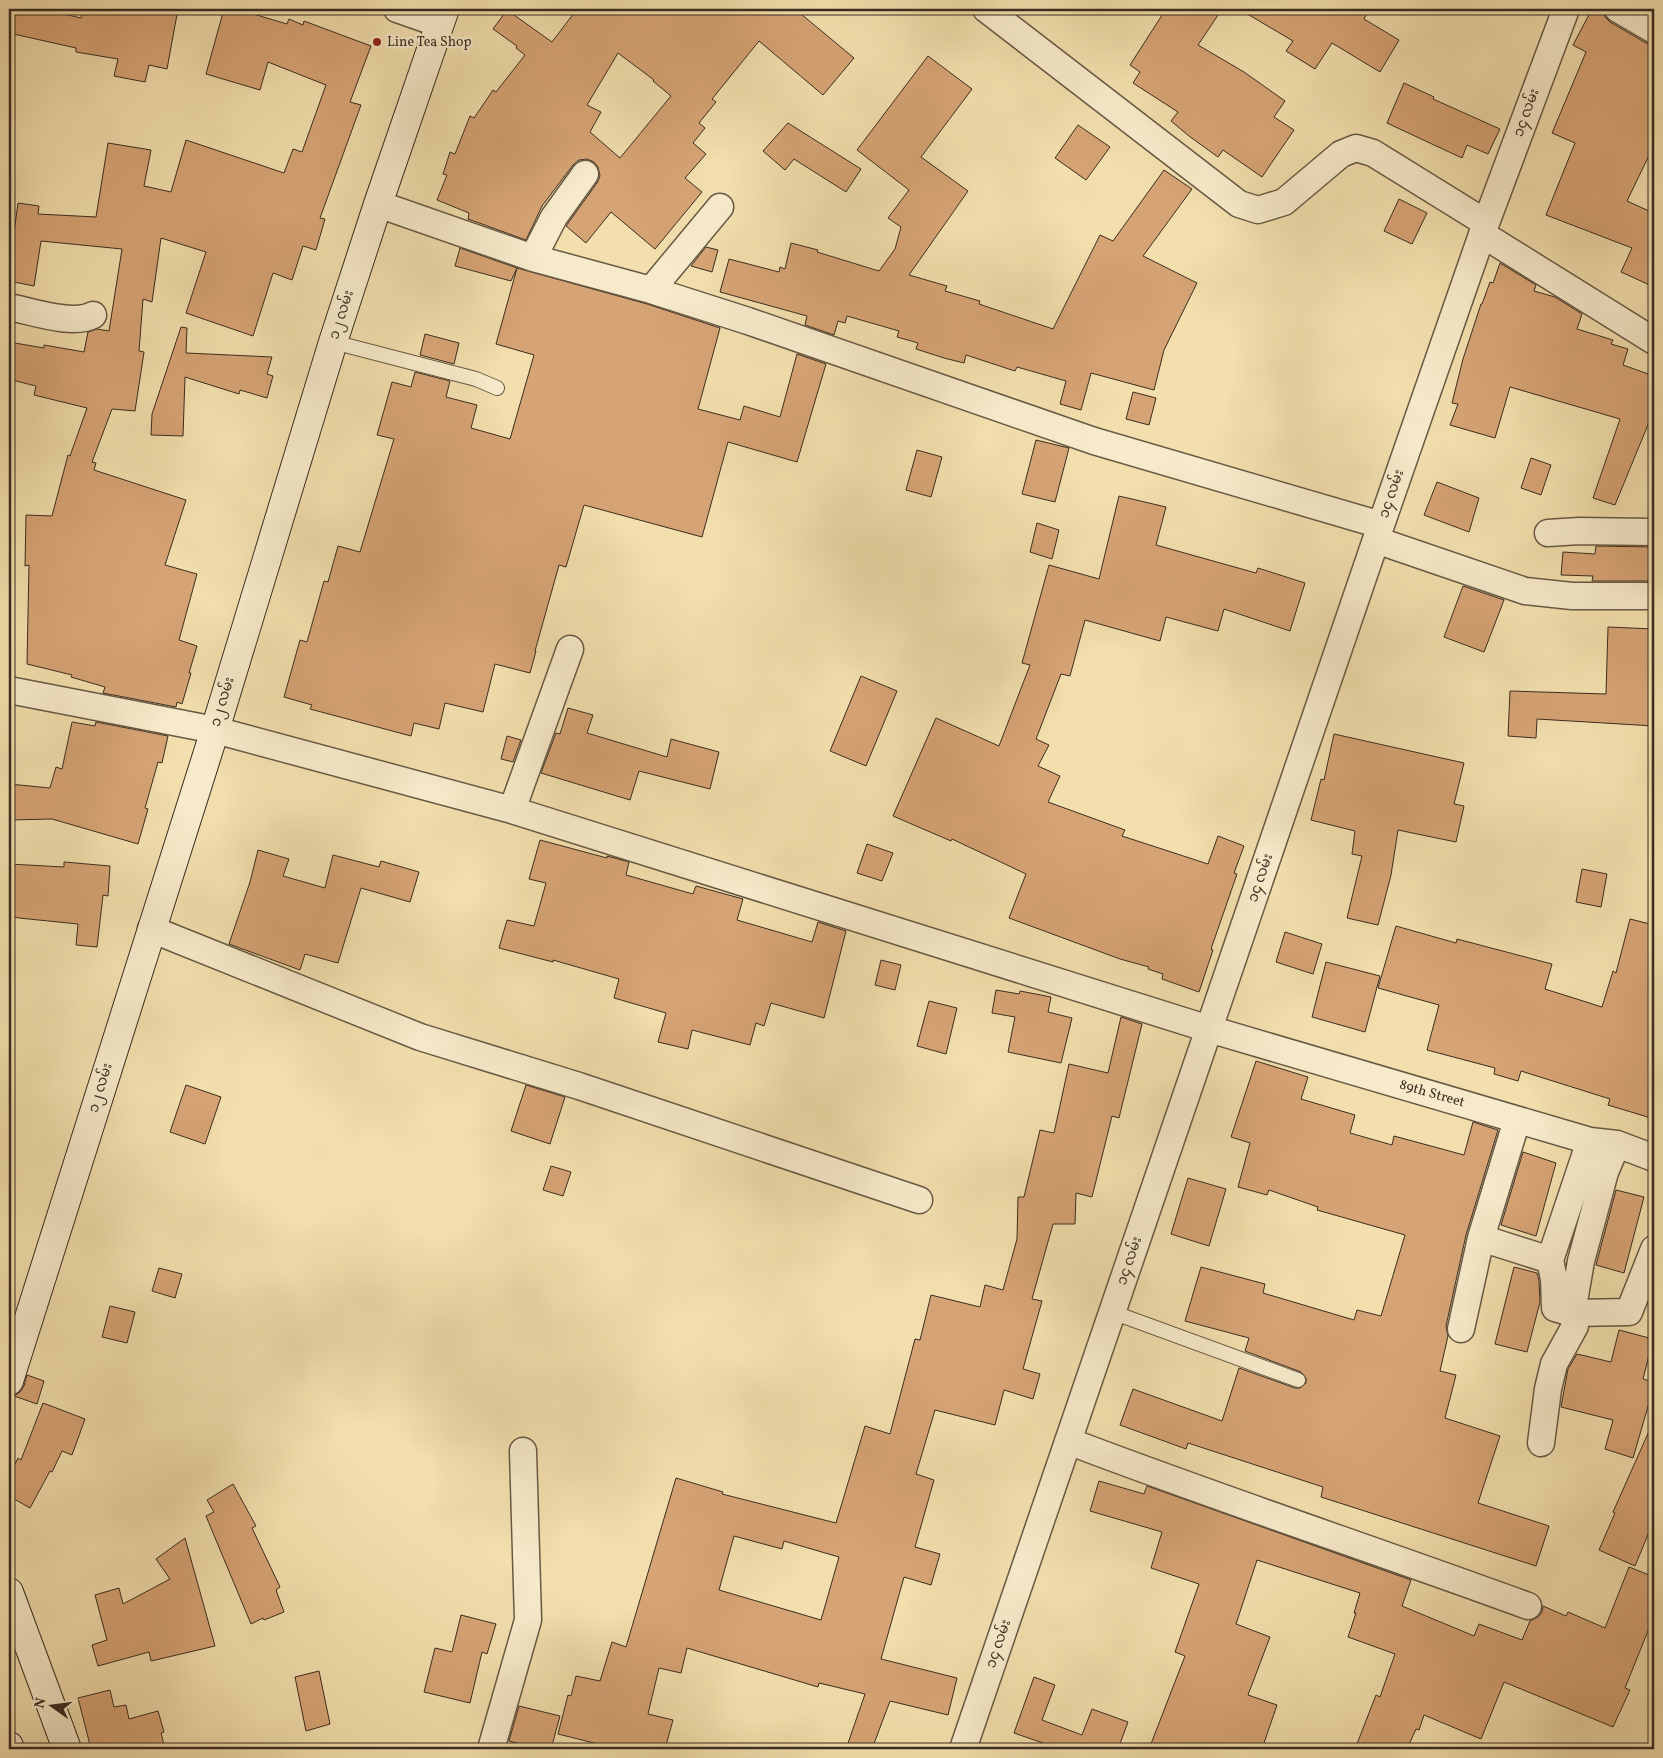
<svg xmlns="http://www.w3.org/2000/svg" width="1663" height="1758" viewBox="0 0 1663 1758" font-family="Vollkorn,'Noto Sans Myanmar',serif">
  <style>
    .building { fill: #d6a374; stroke: #3a2c21; fill-rule: evenodd }
    .lines { fill: none; stroke-linecap: round; stroke-linejoin: round }
    .lane-casing { stroke: #685944; stroke-width: 16 }
    .street-casing { stroke: #685944; stroke-width: 29 }
    .secondary-casing { stroke: #3a2c21; stroke-width: 30 }
    .lane { stroke: #f7eaca; stroke-width: 14 }
    .street { stroke: #f7eaca; stroke-width: 26 }
    .secondary { stroke: #f7eaca; stroke-width: 28 }
    .poi-dot { fill: #8f2418; stroke: #f7eaca; stroke-width: 2 }
    .labels { text-anchor: middle; dominant-baseline: central; stroke-width: 4.5; stroke-linejoin: round; paint-order: stroke }
    .poi-label { font-size: 14px; fill: #3a2c21; stroke: #f7eaca; text-anchor: start }
    .street-label { font-size: 14px; fill: #3a2c21; stroke: #f7eaca }
  </style>
  <rect width="100%" height="100%" fill="#f2dfad"/>
  <filter id="stains"><feTurbulence type="fractalNoise" baseFrequency=".004" numOctaves="4"/><feColorMatrix values="0 0 0 0 .2 0 0 0 0 .09 0 0 0 0 .02 0 0 0 .5 -.17"/></filter>
  <radialGradient id="worn" r=".72"><stop offset=".6" stop-color="#630" stop-opacity="0"/><stop offset="1" stop-color="#630" stop-opacity=".3"/></radialGradient>
  <path class="building" d="M 9,9 L 42,9 L 81,18 L 83,9 L 178,9 L 167,69 L 149,65 L 145,82 L 114,76 L 118,59 L 76,52 L 76,48 L 9,33 Z
    M 224,9 L 251,9 L 250,13 L 287,24 L 289,19 L 303,25 L 304,21 L 371,46 L 350,102 L 361,105 L 320,218 L 325,219 L 316,250 L 303,246 L 292,280 L 273,273 L 253,336 L 186,313 L 206,252 L 161,238 L 152,302 L 143,299 L 139,351 L 144,352 L 135,411 L 112,409 L 92,462 L 96,463 L 94,470 L 186,500 L 165,565 L 197,574 L 179,640 L 197,646 L 189,673 L 191,673 L 182,704 L 177,702 L 176,707 L 103,693 L 105,687 L 71,677 L 72,675 L 27,664 L 29,565 L 25,566 L 26,515 L 52,516 L 68,455 L 70,456 L 87,408 L 34,395 L 36,386 L 12,380 L 14,368 L 9,367 L 9,342 L 44,348 L 44,345 L 84,352 L 88,332 L 97,329 L 109,331 L 122,249 L 41,241 L 34,286 L 9,281 L 9,269 L 18,203 L 39,206 L 38,214 L 96,217 L 108,143 L 151,150 L 144,186 L 171,192 L 186,140 L 284,173 L 293,149 L 302,152 L 326,85 L 268,62 L 260,90 L 206,74 Z
    M 577,9 L 795,9 L 854,58 L 823,95 L 759,41 L 712,99 L 716,102 L 699,123 L 705,128 L 693,143 L 706,154 L 685,178 L 702,192 L 655,249 L 611,212 L 586,243 L 566,226 L 597,183 L 600,176 L 598,167 L 594,162 L 587,159 L 579,160 L 573,165 L 542,206 L 526,240 L 468,219 L 469,213 L 437,200 L 447,175 L 443,174 L 450,152 L 455,154 L 470,116 L 474,118 L 493,90 L 496,92 L 525,55 L 516,48 L 517,46 L 493,29 L 507,10 L 552,42 ZM 618,53 L 654,80 L 653,81 L 671,96 L 620,158 L 590,132 L 601,112 L 587,105 Z
    M 1166,9 L 1222,9 L 1198,45 L 1244,72 L 1285,101 L 1274,117 L 1294,130 L 1262,177 L 1223,150 L 1218,157 L 1189,136 L 1171,121 L 1178,112 L 1133,83 L 1140,72 L 1130,65 Z
    M 1239,9 L 1369,9 L 1364,19 L 1399,40 L 1380,72 L 1332,43 L 1315,69 L 1286,51 L 1293,41 Z
    M 1592,9 L 1603,9 L 1605,17 L 1610,22 L 1646,43 L 1654,45 L 1654,145 L 1627,201 L 1649,211 L 1654,199 L 1654,287 L 1621,272 L 1632,248 L 1546,215 L 1575,143 L 1552,133 L 1586,52 L 1573,45 Z
    M 928,56 L 972,89 L 921,157 L 968,191 L 909,275 L 947,286 L 945,291 L 980,301 L 979,304 L 1053,329 L 1100,235 L 1113,241 L 1164,170 L 1192,189 L 1143,256 L 1197,283 L 1164,350 L 1154,390 L 1091,373 L 1081,410 L 1060,404 L 1066,381 L 1017,367 L 1015,371 L 966,355 L 964,363 L 944,358 L 916,349 L 918,343 L 897,337 L 899,331 L 847,316 L 845,323 L 838,321 L 834,335 L 805,325 L 807,316 L 720,292 L 729,259 L 779,272 L 780,267 L 785,269 L 791,243 L 818,250 L 817,252 L 879,271 L 895,249 L 901,227 L 888,218 L 909,190 L 857,150 Z
    M 1404,83 L 1434,97 L 1433,99 L 1500,129 L 1488,154 L 1467,145 L 1462,158 L 1387,123 Z
    M 788,123 L 861,169 L 846,192 L 794,159 L 785,170 L 763,151 Z
    M 1078,125 L 1110,147 L 1086,180 L 1055,158 Z
    M 1399,199 L 1427,213 L 1412,244 L 1384,231 Z
    M 706,247 L 718,250 L 712,272 L 691,266 Z
    M 460,248 L 517,268 L 511,281 L 455,266 Z
    M 1500,263 L 1536,285 L 1534,291 L 1555,297 L 1582,314 L 1577,329 L 1613,340 L 1611,344 L 1628,349 L 1623,365 L 1654,376 L 1654,410 L 1615,505 L 1593,498 L 1620,419 L 1510,387 L 1495,438 L 1450,425 L 1458,404 L 1452,403 L 1463,359 L 1481,304 L 1482,304 L 1490,282 L 1493,283 Z
    M 517,268 L 647,304 L 720,328 L 698,409 L 740,420 L 744,406 L 780,417 L 797,354 L 826,364 L 797,462 L 728,442 L 702,537 L 584,505 L 566,567 L 559,565 L 535,651 L 536,651 L 530,673 L 495,664 L 483,712 L 445,703 L 439,729 L 414,723 L 411,736 L 310,709 L 312,705 L 284,697 L 300,640 L 307,642 L 324,581 L 328,582 L 338,546 L 360,552 L 394,439 L 377,435 L 392,382 L 411,387 L 415,372 L 450,381 L 446,397 L 477,405 L 471,428 L 510,439 L 534,355 L 496,344 Z
    M 181,327 L 187,328 L 186,353 L 272,357 L 267,374 L 273,376 L 267,398 L 240,390 L 239,394 L 185,377 L 183,436 L 151,435 L 152,414 Z
    M 425,334 L 459,343 L 454,364 L 420,355 Z
    M 1133,392 L 1156,398 L 1149,425 L 1126,419 Z
    M 1036,440 L 1069,448 L 1055,502 L 1022,494 Z
    M 917,450 L 942,457 L 931,497 L 906,490 Z
    M 1531,458 L 1551,465 L 1541,495 L 1521,488 Z
    M 1437,482 L 1479,498 L 1469,532 L 1424,515 Z
    M 1119,496 L 1166,507 L 1156,545 L 1256,573 L 1258,568 L 1305,583 L 1290,631 L 1224,609 L 1218,631 L 1166,617 L 1160,641 L 1085,620 L 1070,676 L 1061,674 L 1036,739 L 1049,745 L 1038,766 L 1060,776 L 1048,802 L 1125,830 L 1122,836 L 1208,864 L 1218,836 L 1244,846 L 1234,873 L 1237,874 L 1211,949 L 1213,950 L 1199,992 L 1162,979 L 1163,974 L 1148,969 L 1149,967 L 1120,959 L 1009,918 L 1026,874 L 952,839 L 951,841 L 893,816 L 936,718 L 999,746 L 1030,665 L 1022,663 L 1049,565 L 1099,579 Z
    M 1037,523 L 1059,530 L 1052,559 L 1030,552 Z
    M 1596,546 L 1654,547 L 1654,581 L 1592,581 L 1593,576 L 1561,575 L 1563,552 L 1595,554 Z
    M 1463,586 L 1504,600 L 1484,652 L 1444,637 Z
    M 1608,627 L 1654,629 L 1654,726 L 1537,719 L 1536,738 L 1508,736 L 1510,691 L 1606,694 Z
    M 861,676 L 897,691 L 866,766 L 830,751 Z
    M 568,708 L 593,715 L 587,733 L 667,757 L 671,739 L 719,752 L 710,789 L 639,771 L 630,800 L 541,773 L 556,733 L 560,734 Z
    M 72,722 L 95,726 L 96,722 L 168,736 L 162,763 L 158,762 L 145,808 L 148,809 L 138,844 L 52,819 L 9,820 L 9,784 L 50,788 L 56,767 L 62,769 Z
    M 1334,734 L 1464,763 L 1454,804 L 1464,806 L 1456,842 L 1398,830 L 1391,875 L 1378,925 L 1347,918 L 1362,856 L 1352,854 L 1355,831 L 1311,820 L 1321,779 L 1324,780 Z
    M 507,736 L 521,740 L 513,762 L 501,759 Z
    M 540,840 L 607,858 L 607,856 L 629,862 L 626,875 L 693,894 L 696,886 L 743,899 L 737,920 L 812,942 L 818,922 L 846,931 L 824,1018 L 771,1003 L 764,1026 L 756,1023 L 750,1045 L 692,1030 L 688,1049 L 658,1042 L 666,1013 L 614,998 L 619,979 L 553,960 L 553,962 L 499,948 L 507,920 L 534,926 L 546,883 L 529,879 Z
    M 867,844 L 893,853 L 882,881 L 857,873 Z
    M 258,850 L 289,859 L 283,876 L 325,888 L 333,855 L 379,867 L 381,861 L 419,872 L 410,902 L 361,888 L 338,963 L 305,954 L 300,970 L 229,944 L 250,882 Z
    M 64,862 L 110,866 L 108,896 L 103,895 L 97,947 L 76,945 L 78,924 L 19,918 L 9,916 L 9,864 L 64,867 Z
    M 1582,869 L 1607,874 L 1601,907 L 1576,902 Z
    M 1630,919 L 1654,925 L 1654,1119 L 1608,1105 L 1610,1099 L 1521,1071 L 1518,1081 L 1494,1074 L 1495,1068 L 1427,1050 L 1439,1005 L 1378,988 L 1396,926 L 1456,943 L 1457,939 L 1552,964 L 1545,989 L 1602,1007 L 1613,971 L 1616,973 Z
    M 1285,932 L 1322,944 L 1313,974 L 1276,962 Z
    M 881,960 L 901,965 L 895,990 L 875,985 Z
    M 1326,962 L 1380,976 L 1365,1032 L 1312,1017 Z
    M 996,990 L 1019,994 L 1020,991 L 1051,997 L 1048,1012 L 1072,1018 L 1061,1063 L 1008,1052 L 1015,1017 L 992,1013 Z
    M 929,1001 L 957,1008 L 946,1054 L 917,1046 Z
    M 1121,1017 L 1142,1024 L 1119,1118 L 1112,1116 L 1092,1197 L 1076,1193 L 1075,1224 L 1053,1224 L 1032,1299 L 1042,1301 L 1023,1369 L 1040,1374 L 1033,1399 L 1004,1390 L 995,1425 L 935,1410 L 916,1474 L 934,1480 L 915,1547 L 940,1554 L 931,1585 L 904,1577 L 881,1659 L 957,1678 L 948,1715 L 890,1701 L 872,1749 L 846,1749 L 865,1694 L 819,1683 L 818,1687 L 687,1648 L 681,1673 L 659,1668 L 648,1714 L 673,1720 L 665,1749 L 596,1749 L 598,1744 L 558,1734 L 568,1695 L 571,1696 L 576,1676 L 600,1681 L 612,1642 L 626,1647 L 676,1478 L 723,1492 L 722,1494 L 836,1523 L 865,1426 L 890,1434 L 915,1339 L 920,1340 L 931,1295 L 980,1307 L 985,1285 L 1003,1290 L 1017,1239 L 1018,1197 L 1024,1197 L 1040,1130 L 1054,1133 L 1069,1064 L 1108,1073 ZM 734,1536 L 782,1549 L 784,1541 L 839,1557 L 821,1620 L 719,1590 Z
    M 1256,1061 L 1308,1077 L 1301,1099 L 1355,1115 L 1350,1133 L 1392,1145 L 1394,1136 L 1464,1155 L 1473,1122 L 1498,1130 L 1466,1235 L 1446,1326 L 1448,1336 L 1440,1371 L 1456,1375 L 1445,1418 L 1500,1436 L 1478,1503 L 1549,1526 L 1536,1566 L 1321,1497 L 1323,1487 L 1188,1443 L 1186,1449 L 1120,1425 L 1133,1389 L 1222,1421 L 1239,1368 L 1295,1388 L 1300,1388 L 1306,1383 L 1306,1378 L 1301,1372 L 1245,1351 L 1249,1338 L 1185,1321 L 1201,1267 L 1265,1284 L 1263,1293 L 1354,1320 L 1357,1310 L 1381,1316 L 1405,1235 L 1317,1210 L 1318,1207 L 1269,1190 L 1267,1195 L 1238,1187 L 1250,1143 L 1231,1137 Z
    M 186,1085 L 221,1097 L 205,1144 L 170,1132 Z
    M 526,1085 L 565,1097 L 550,1144 L 511,1131 Z
    M 1523,1152 L 1556,1163 L 1536,1236 L 1501,1225 Z
    M 551,1166 L 571,1172 L 563,1196 L 543,1190 Z
    M 1188,1178 L 1226,1189 L 1209,1246 L 1171,1234 Z
    M 1616,1190 L 1644,1197 L 1624,1273 L 1596,1265 Z
    M 1514,1267 L 1537,1273 L 1539,1281 L 1540,1302 L 1527,1352 L 1495,1344 Z
    M 159,1268 L 182,1274 L 175,1298 L 152,1291 Z
    M 110,1306 L 135,1312 L 127,1343 L 102,1337 Z
    M 1619,1330 L 1653,1339 L 1643,1379 L 1654,1382 L 1654,1386 L 1633,1458 L 1605,1449 L 1613,1420 L 1561,1407 L 1568,1369 L 1577,1354 L 1611,1362 Z
    M 27,1375 L 44,1381 L 37,1404 L 14,1396 L 20,1392 L 24,1386 Z
    M 43,1403 L 85,1419 L 72,1455 L 62,1451 L 52,1472 L 50,1471 L 30,1508 L 9,1496 L 9,1476 L 18,1458 L 21,1460 Z
    M 1654,1420 L 1654,1520 L 1635,1566 L 1599,1550 L 1615,1513 L 1613,1512 Z
    M 1099,1481 L 1144,1494 L 1147,1486 L 1411,1580 L 1402,1606 L 1474,1636 L 1479,1624 L 1522,1640 L 1530,1621 L 1538,1617 L 1542,1612 L 1543,1606 L 1566,1616 L 1568,1612 L 1605,1628 L 1629,1567 L 1654,1577 L 1654,1616 L 1625,1688 L 1630,1690 L 1613,1727 L 1504,1682 L 1481,1739 L 1424,1715 L 1419,1730 L 1416,1729 L 1407,1749 L 1355,1749 L 1376,1695 L 1380,1697 L 1395,1654 L 1348,1637 L 1356,1613 L 1354,1613 L 1360,1593 L 1257,1560 L 1236,1624 L 1270,1637 L 1248,1695 L 1277,1705 L 1262,1749 L 1149,1749 L 1185,1656 L 1175,1652 L 1199,1584 L 1151,1568 L 1162,1532 L 1090,1511 Z
    M 233,1484 L 256,1526 L 252,1528 L 280,1587 L 276,1590 L 284,1612 L 264,1620 L 263,1618 L 251,1624 L 206,1516 L 214,1512 L 207,1500 Z
    M 185,1538 L 215,1646 L 151,1661 L 149,1652 L 98,1666 L 92,1645 L 107,1640 L 95,1595 L 119,1588 L 123,1604 L 170,1579 L 156,1559 Z
    M 461,1615 L 496,1624 L 487,1654 L 482,1652 L 470,1703 L 424,1692 L 435,1648 L 452,1652 Z
    M 319,1671 L 330,1724 L 306,1731 L 295,1677 Z
    M 1034,1677 L 1055,1685 L 1042,1720 L 1082,1735 L 1092,1709 L 1128,1722 L 1118,1749 L 1041,1749 L 1043,1743 L 1014,1733 Z
    M 110,1690 L 114,1707 L 126,1705 L 129,1719 L 158,1711 L 164,1732 L 161,1733 L 165,1749 L 91,1749 L 78,1698 Z
    M 519,1706 L 560,1716 L 551,1749 L 541,1749 L 509,1741 Z"/>
  <g class="lines">
    <g class="lane-casing">
      <path id="lane" d="M 333,342 L 476,379 L 497,388
        M 1112,1312 L 1298,1380"/>
    </g>
    <g class="street-casing">
      <path id="street" d="M 397,9 L 440,24
        M 986,9 L 1239,204 L 1258,210 L 1284,202 L 1341,154 L 1356,148 L 1373,153 L 1486,223
        M 1618,9 L 1654,30
        M 378,204 L 533,258 L 651,290 L 748,321 L 1094,441 L 1381,525
        M 1482,234 L 1654,341
        M 533,258 L 554,217 L 585,174
        M 651,290 L 720,207
        M 9,307 C 31,311 73,326 93,315
        M 1548,533 L 1579,531 L 1654,532
        M 1376,540 L 1525,591 L 1572,596 L 1654,596
        M 9,690 L 215,730 L 512,810 L 1209,1029 L 1590,1141 L 1617,1144 L 1654,1158
        M 512,810 L 570,649
        M 151,929 L 420,1037 L 579,1086 L 919,1200
        M 1590,1141 L 1550,1260 L 1554,1279 L 1555,1308 L 1572,1313 L 1629,1312 L 1654,1249
        M 1481,1238 L 1550,1260
        M 1461,1329 L 1481,1238 L 1517,1120
        M 1068,1441 C 1220,1499 1375,1550 1528,1606
        M 1541,1443 L 1548,1389 L 1554,1364 L 1575,1326 L 1572,1313 L 1581,1261 L 1605,1172 L 1617,1144
        M 491,1749 L 528,1620 L 523,1451
        M 963,1749 L 1381,525 L 1486,223 L 1566,9"/>
    </g>
    <g class="secondary-casing">
      <path id="secondary" d="M 9,1381 L 215,730 L 333,342 L 378,204 L 445,9
        M 9,1592 L 67,1749
        M 9,1746 L 10,1749"/>
    </g>
    <use href="#lane" class="lane"/>
    <use href="#street" class="street"/>
    <use href="#secondary" class="secondary"/>
  </g>
  <circle class="poi-dot" cx="377" cy="42" r="5"/>
  <g class="labels">
    <g class="poi-label">
      <text x="387" y="42">Line Tea Shop</text>
    </g>
    <g class="street-label">
      <text transform="translate(1527 113) rotate(-70)">၁၄ လမ်း</text>
      <text transform="translate(342 315) rotate(-72)">၁၂ လမ်း</text>
      <text transform="translate(1392 494) rotate(-71)">၁၄ လမ်း</text>
      <text transform="translate(223 702) rotate(-73)">၁၂ လမ်း</text>
      <text transform="translate(1261 878) rotate(-71)">၁၄ လမ်း</text>
      <text transform="translate(101 1088) rotate(-73)">၁၂ လမ်း</text>
      <text transform="translate(1432 1094) rotate(16)">89th Street</text>
      <text transform="translate(1130 1261) rotate(-71)">၁၄ လမ်း</text>
      <text transform="translate(999 1644) rotate(-71)">၁၄ လမ်း</text>
    </g>
  </g>
  <rect width="1663" height="1758" fill="none" stroke="#f2dfad" stroke-width="30"/>
  <rect x="10" y="10" width="1643" height="1738" fill="none" stroke="#3a2c21" stroke-width="2.5"/>
  <rect x="15" y="15" width="1633" height="1728" fill="none" stroke="#3a2c21"/>
  <g transform="translate(52 1706) rotate(284)" stroke="#f7eaca" stroke-width="4" paint-order="stroke">
  <path d="M0-4L9 19L0 12L-9 19Z" fill="#3a2c21"/>
  <text y="-8" font-size="14" font-weight="bold" text-anchor="middle" fill="#3a2c21">N</text>
  </g>
  <rect width="100%" height="100%" filter="url(#stains)"/>
  <rect width="100%" height="100%" fill="url(#worn)"/>
</svg>
